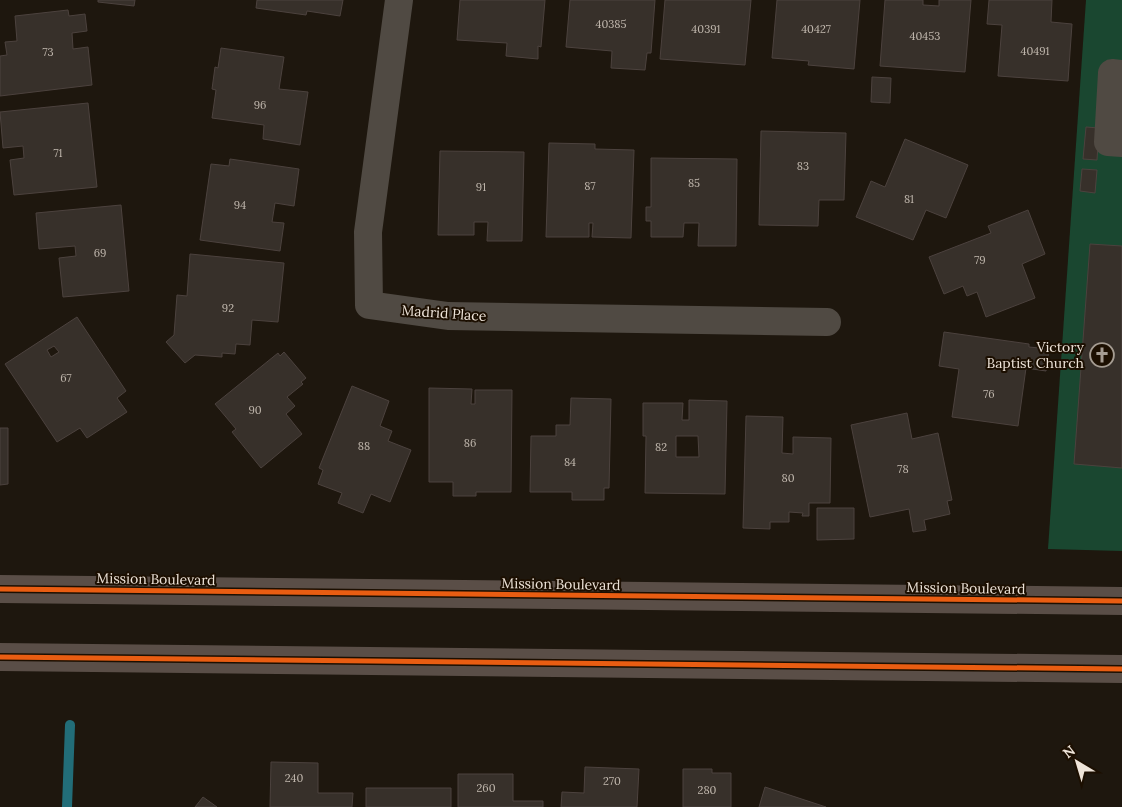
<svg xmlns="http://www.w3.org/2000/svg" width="1122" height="807" viewBox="0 0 1122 807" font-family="Lora,serif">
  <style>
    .green { fill: #1a4730 }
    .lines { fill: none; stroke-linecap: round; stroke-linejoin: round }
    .stream { stroke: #226d78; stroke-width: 10 }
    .building { fill: #37302a; stroke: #4c423e; fill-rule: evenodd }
    .minor { stroke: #504a43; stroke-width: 28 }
    .major { stroke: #5a4e47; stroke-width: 28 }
    .cycleway-casing { stroke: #1c0f01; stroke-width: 8 }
    .cycleway { stroke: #e95d12; stroke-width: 5 }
    .labels { text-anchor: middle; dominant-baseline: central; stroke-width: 4; stroke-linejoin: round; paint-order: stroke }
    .number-label { font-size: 11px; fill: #c0b7ad }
    .street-label { font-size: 14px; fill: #eee4d9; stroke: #1c0f01 }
    .poi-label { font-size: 14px; fill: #eee4d9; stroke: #1c0f01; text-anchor: end }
  </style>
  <rect width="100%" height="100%" fill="#1e170e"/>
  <path class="green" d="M 1086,0 L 1122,0 L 1122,551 L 1048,549 Z"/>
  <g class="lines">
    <path class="stream" d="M 67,807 L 70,725"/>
  </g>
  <path class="building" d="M 98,0 L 135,0 L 134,6 L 98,2 Z
    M 257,0 L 343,0 L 340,16 L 307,11 L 306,15 L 256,8 Z
    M 460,0 L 545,0 L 541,47 L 538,46 L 538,59 L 506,56 L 507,43 L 457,40 Z
    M 570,0 L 655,0 L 651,53 L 647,53 L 645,70 L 611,68 L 612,51 L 566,47 Z
    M 665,0 L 751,0 L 745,65 L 660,59 Z
    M 777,0 L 860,0 L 854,69 L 808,65 L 809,61 L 772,58 Z
    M 885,0 L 923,0 L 923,5 L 939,6 L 939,0 L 971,0 L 965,72 L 880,66 Z
    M 989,0 L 1052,0 L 1051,22 L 1072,24 L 1068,81 L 998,76 L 1002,25 L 987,24 Z
    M 68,10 L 69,16 L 85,14 L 87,31 L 72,33 L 73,49 L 88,47 L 92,85 L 0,96 L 0,56 L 7,55 L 5,42 L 17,41 L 15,16 Z
    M 221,48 L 284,57 L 279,89 L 308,92 L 300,145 L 263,139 L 264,125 L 212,118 L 216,90 L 212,89 L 215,67 L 218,68 Z
    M 872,77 L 891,78 L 890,103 L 871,102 Z
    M 88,103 L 97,187 L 14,195 L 10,160 L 24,158 L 23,146 L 3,148 L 0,112 Z
    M 1086,127 L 1099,128 L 1097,160 L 1083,159 Z
    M 761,131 L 846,133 L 844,200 L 819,200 L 818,226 L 759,225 Z
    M 905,139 L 968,165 L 946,218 L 926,210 L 913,240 L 856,217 L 871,181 L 885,187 Z
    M 549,143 L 595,144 L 595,149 L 634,150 L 631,238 L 592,237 L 593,223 L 589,223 L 589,237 L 546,237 Z
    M 440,151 L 524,152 L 522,241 L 487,241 L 488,222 L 474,222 L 474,235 L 438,235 Z
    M 651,158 L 737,159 L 736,246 L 698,246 L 699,223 L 684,223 L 683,237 L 651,237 L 651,221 L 646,221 L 646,207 L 651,207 Z
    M 230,159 L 299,169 L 294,206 L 275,203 L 272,222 L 284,223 L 280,251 L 200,240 L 211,164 L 229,166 Z
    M 1082,169 L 1097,170 L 1095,193 L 1080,191 Z
    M 121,205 L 129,291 L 63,297 L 59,258 L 76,256 L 75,246 L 39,249 L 36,213 Z
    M 1028,210 L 1045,254 L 1022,264 L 1035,298 L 986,317 L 977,292 L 967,296 L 963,286 L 944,294 L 929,257 L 991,233 L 988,226 Z
    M 1090,244 L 1122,246 L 1122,468 L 1074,464 Z
    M 190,254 L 284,263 L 278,322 L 252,320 L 250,345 L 236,344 L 235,354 L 222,353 L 222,357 L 195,355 L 185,363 L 166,342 L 174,335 L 177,295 L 187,296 Z
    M 77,317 L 126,391 L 117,398 L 127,412 L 87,438 L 80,428 L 57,442 L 5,364 ZM 54,346 L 59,352 L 51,357 L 47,350 Z
    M 944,332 L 1029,344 L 1029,347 L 1049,349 L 1046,371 L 1026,368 L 1018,426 L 952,417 L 959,369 L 939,366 Z
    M 284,352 L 306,378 L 301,382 L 303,384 L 287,397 L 295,406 L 286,414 L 302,434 L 261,468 L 232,432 L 236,429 L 215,404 L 278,353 L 280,356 Z
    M 352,386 L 389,401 L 380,426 L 392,431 L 388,441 L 411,450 L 390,502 L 371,494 L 363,513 L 338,503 L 342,493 L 318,484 L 323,470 L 319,468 Z
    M 429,388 L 472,389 L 471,404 L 475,404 L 475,390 L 512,390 L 511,492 L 476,492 L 476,496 L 453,496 L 453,482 L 429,482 Z
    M 571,398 L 611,399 L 609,488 L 604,488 L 604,500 L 572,500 L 572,492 L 530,492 L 531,436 L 556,436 L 556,425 L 570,425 Z
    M 689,400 L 727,401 L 725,494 L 645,493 L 646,436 L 643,436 L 643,403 L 683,403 L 682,420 L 689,420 ZM 676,436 L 698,436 L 699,457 L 676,457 Z
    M 907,413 L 912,439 L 938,433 L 952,500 L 947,501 L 950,514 L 924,520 L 926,530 L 913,532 L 909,509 L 870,517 L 851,425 Z
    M 746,416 L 783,417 L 782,453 L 793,454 L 793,437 L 831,438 L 830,503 L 809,503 L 809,516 L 802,516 L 803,513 L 789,512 L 789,522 L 770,522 L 770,529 L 743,528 Z
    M 0,428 L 8,428 L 8,484 L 0,485 Z
    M 817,508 L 854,508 L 854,539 L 817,540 Z
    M 271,762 L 318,763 L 318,793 L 353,793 L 352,807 L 270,807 Z
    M 585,767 L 639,769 L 637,807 L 561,807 L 562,792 L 584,793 Z
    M 683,769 L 712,769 L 712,773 L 731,773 L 731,807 L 683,807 Z
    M 458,774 L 513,774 L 513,801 L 543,801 L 543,807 L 458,807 Z
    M 765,787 L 826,807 L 759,807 Z
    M 366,788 L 451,788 L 451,807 L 366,807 Z
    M 203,797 L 217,807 L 195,807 Z"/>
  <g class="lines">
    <path class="minor" d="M 399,0 L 368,232 L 369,305 L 448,316 L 827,322
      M 1122,74 L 1112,73 L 1108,142 L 1122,143"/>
    <path class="major" d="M 0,589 L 1122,601
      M 0,657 L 1122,669"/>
    <g class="cycleway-casing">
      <path id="cycleway" d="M 0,589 L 1122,601
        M 0,657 L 1122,669"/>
    </g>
    <use href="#cycleway" class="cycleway"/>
  </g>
  <defs>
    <g id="church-ring" transform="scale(1.25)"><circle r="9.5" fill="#1c0f01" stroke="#a59c92" stroke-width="1.5"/><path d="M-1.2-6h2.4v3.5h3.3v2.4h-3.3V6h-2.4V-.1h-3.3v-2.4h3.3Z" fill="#a59c92"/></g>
  </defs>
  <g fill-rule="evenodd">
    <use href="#church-ring" x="1102" y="355"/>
  </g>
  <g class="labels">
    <g class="number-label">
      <text x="611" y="24">40385</text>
      <text x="706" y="29">40391</text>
      <text x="816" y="29">40427</text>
      <text x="925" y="36">40453</text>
      <text x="1035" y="51">40491</text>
      <text x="48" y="52">73</text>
      <text x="260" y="105">96</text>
      <text x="58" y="153">71</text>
      <text x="803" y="166">83</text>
      <text x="694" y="183">85</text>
      <text x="590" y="186">87</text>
      <text x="481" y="187">91</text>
      <text x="909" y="199">81</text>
      <text x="240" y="205">94</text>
      <text x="100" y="253">69</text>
      <text x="980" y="260">79</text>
      <text x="228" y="308">92</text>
      <text x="66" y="378">67</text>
      <text x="989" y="394">76</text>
      <text x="255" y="410">90</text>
      <text x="470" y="443">86</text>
      <text x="364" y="446">88</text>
      <text x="661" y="447">82</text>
      <text x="570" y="462">84</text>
      <text x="903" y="469">78</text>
      <text x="788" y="478">80</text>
      <text x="294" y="778">240</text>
      <text x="612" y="781">270</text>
      <text x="486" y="788">260</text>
      <text x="707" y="790">280</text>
    </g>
    <g class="street-label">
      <text transform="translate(444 313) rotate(4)">Madrid Place</text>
      <text transform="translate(156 579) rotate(1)">Mission Boulevard</text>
      <text transform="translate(561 584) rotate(1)">Mission Boulevard</text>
      <text transform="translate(966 588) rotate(1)">Mission Boulevard</text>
    </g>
    <g class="poi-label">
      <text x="1084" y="347">Victory<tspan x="1084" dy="16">Baptist Church</tspan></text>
    </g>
  </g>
  <g transform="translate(1077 762) rotate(322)" stroke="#1c0f01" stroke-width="4" paint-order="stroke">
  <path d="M0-4L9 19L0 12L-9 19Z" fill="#eee4d9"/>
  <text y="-8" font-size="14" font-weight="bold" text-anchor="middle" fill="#eee4d9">N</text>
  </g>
</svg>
